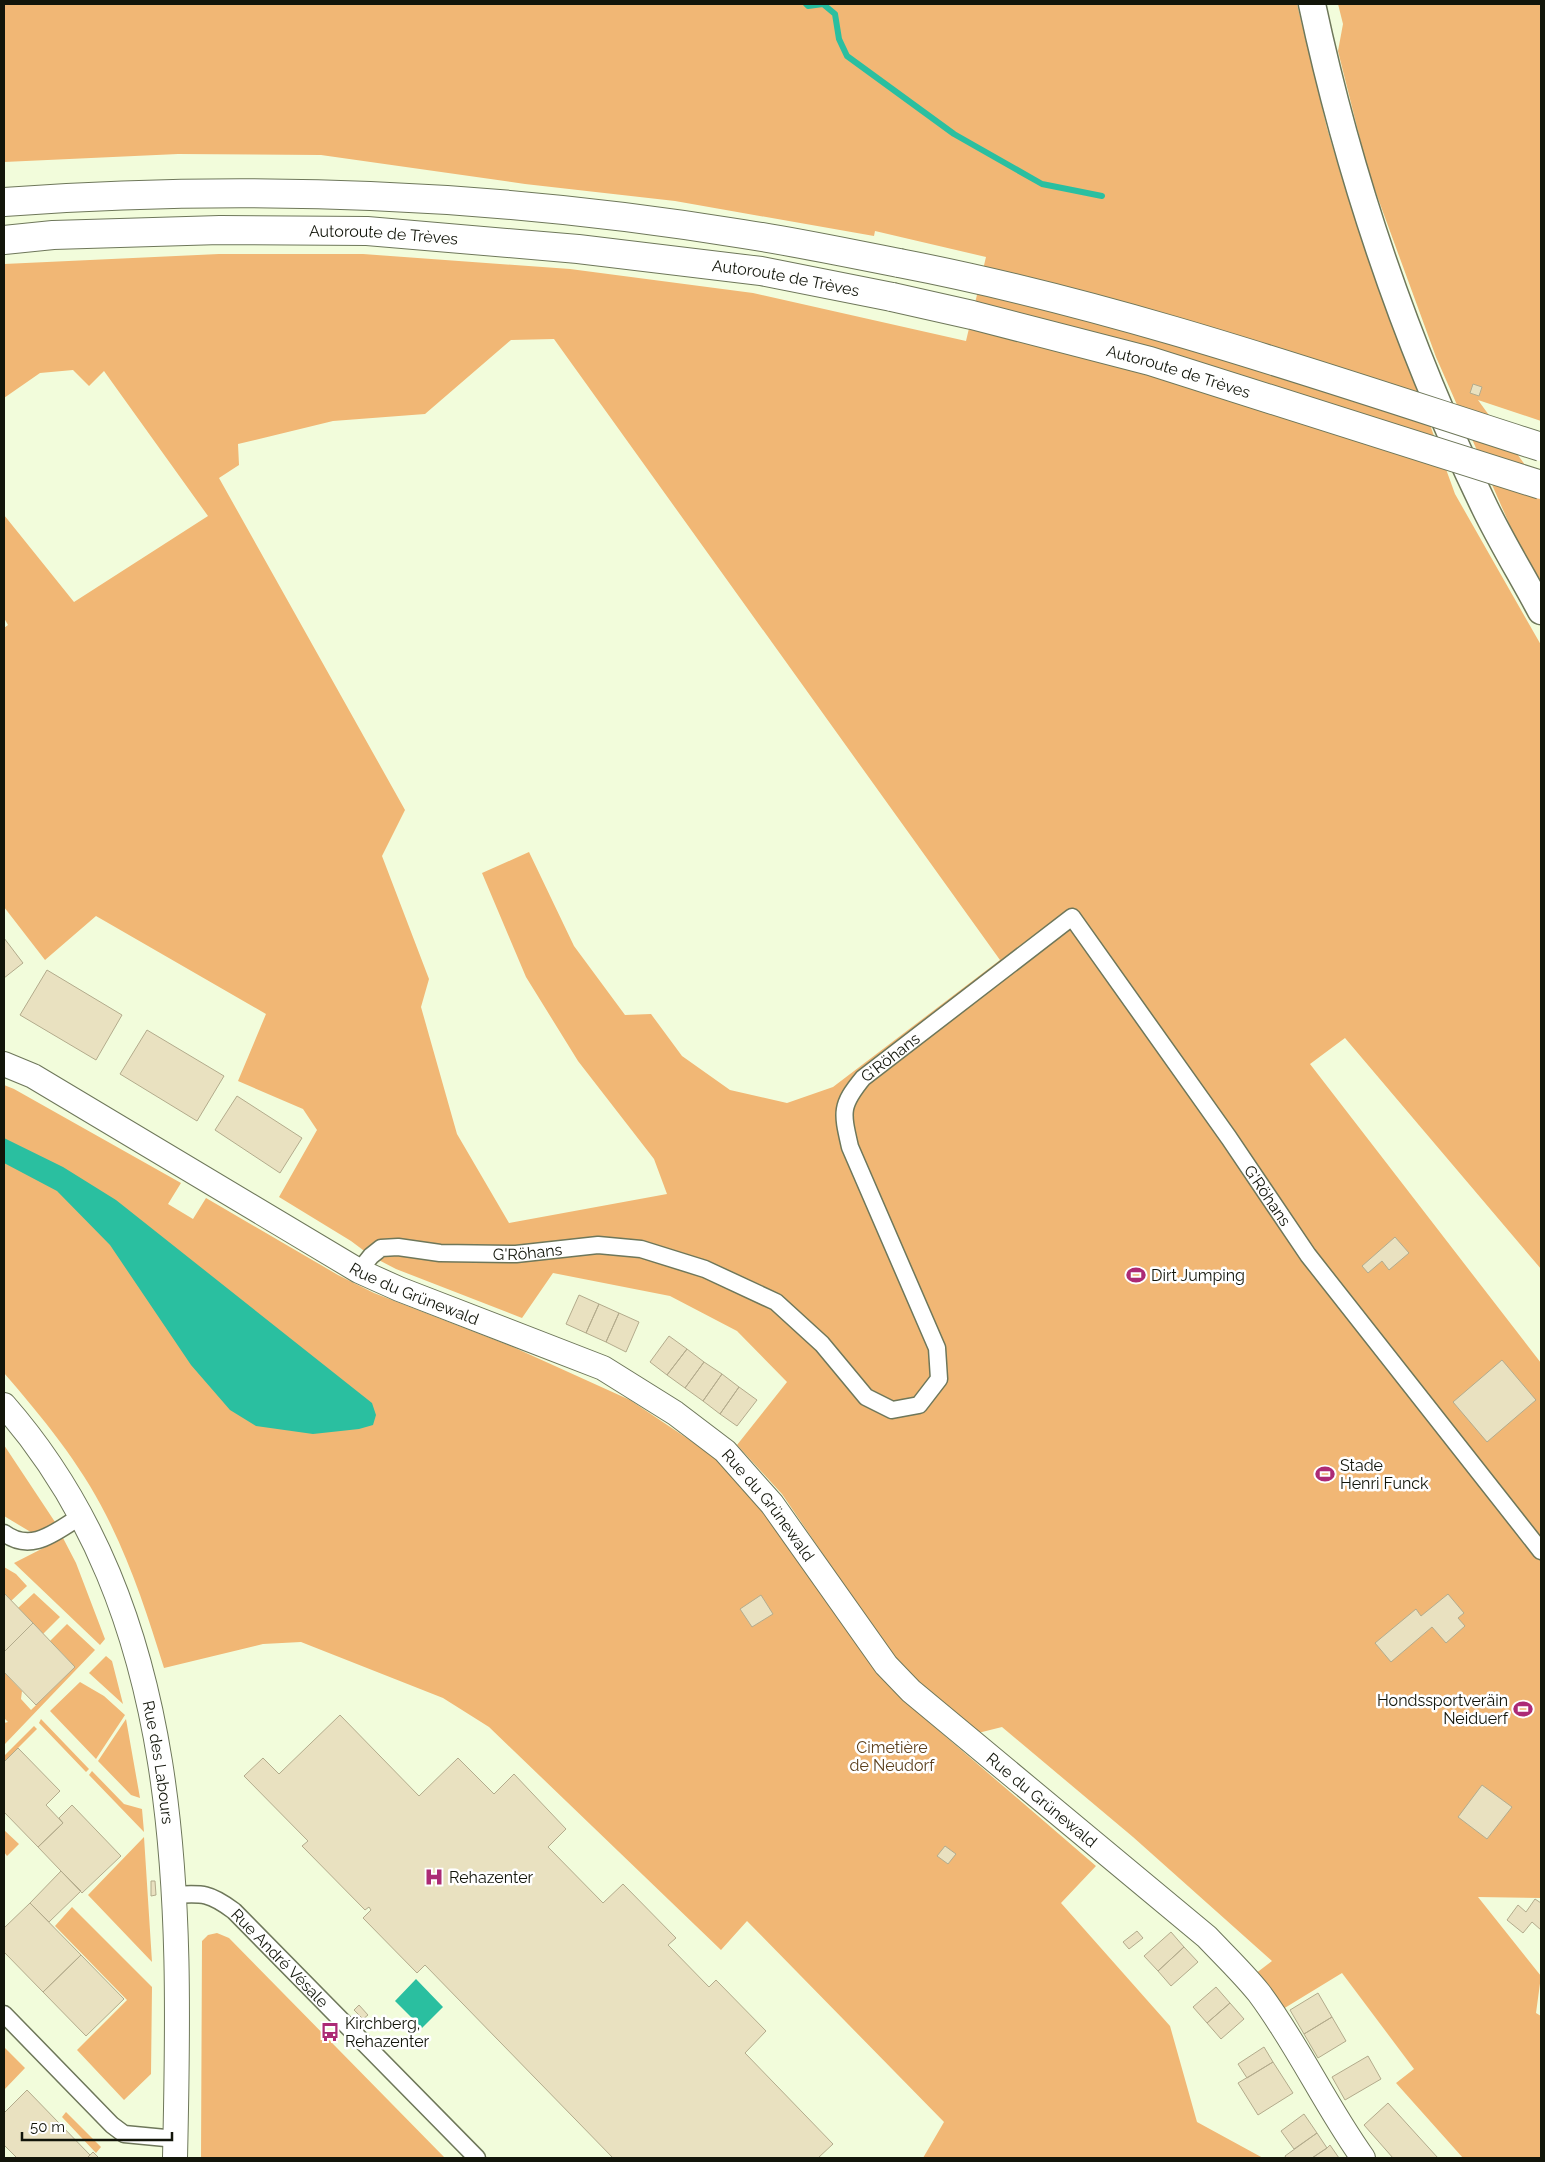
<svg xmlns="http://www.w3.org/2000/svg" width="1545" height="2162" viewBox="0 0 1545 2162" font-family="Raleway,sans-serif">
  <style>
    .green { fill: #f1b775; fill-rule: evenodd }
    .water { fill: #2abfa0 }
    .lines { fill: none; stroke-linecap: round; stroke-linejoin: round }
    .stream { stroke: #2abfa0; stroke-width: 6 }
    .building { fill: #e9e1c0; stroke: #b3ab8c }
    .minor-casing { stroke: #6e775a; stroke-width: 19 }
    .secondary-casing { stroke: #6e775a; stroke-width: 26 }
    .primary-casing { stroke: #6e775a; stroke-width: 29 }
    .motorway-casing { stroke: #6e775a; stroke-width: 30 }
    .minor { stroke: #fff; stroke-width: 16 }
    .secondary { stroke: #fff; stroke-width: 24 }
    .primary { stroke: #fff; stroke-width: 26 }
    .motorway { stroke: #fff; stroke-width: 28 }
    .motorway-bridge-casing { stroke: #6e775a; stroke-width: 30; stroke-linecap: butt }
    .motorway-bridge { stroke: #fff; stroke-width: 28 }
    .labels { text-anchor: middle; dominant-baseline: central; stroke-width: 5; stroke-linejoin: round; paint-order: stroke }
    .street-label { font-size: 16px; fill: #12150a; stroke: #fff }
    .poi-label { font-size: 16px; fill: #12150a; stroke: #fff; text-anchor: start }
    .park-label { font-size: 16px; fill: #5b3f1c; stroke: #fff }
  </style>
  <rect width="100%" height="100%" fill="#f2fcdb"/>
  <path class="green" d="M 4,4 L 1297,4 L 1327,128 L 1347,195 L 1455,494 L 1541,645 L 1541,1269 L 1345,1038 L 1310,1064 L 1541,1363 L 1541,1898 L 1478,1897 L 1541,1976 L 1536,2013 L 1541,2016 L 1541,2158 L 1463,2158 L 1396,2083 L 1414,2069 L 1342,1973 L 1283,2009 L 1255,1974 L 1272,1961 L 1133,1837 L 1002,1727 L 978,1733 L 914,1681 L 895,1660 L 782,1494 L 737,1445 L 787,1382 L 737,1331 L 670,1296 L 553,1273 L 522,1318 L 396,1269 L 371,1256 L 351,1241 L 279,1197 L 317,1130 L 303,1109 L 238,1081 L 266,1014 L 96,916 L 45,960 L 4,907 L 4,628 L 8,625 L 4,618 L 4,515 L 74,602 L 208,516 L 104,371 L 89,386 L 73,370 L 40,373 L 4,398 L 4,264 L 219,254 L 363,254 L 570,269 L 753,293 L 966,341 L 986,257 L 875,231 L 874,236 L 675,201 L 525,184 L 321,155 L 178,154 L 4,162 ZM 554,339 L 1000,960 L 833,1087 L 787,1103 L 730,1090 L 682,1056 L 651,1014 L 625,1015 L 574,946 L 529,852 L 482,873 L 526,977 L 578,1061 L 654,1159 L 667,1194 L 509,1223 L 457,1134 L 421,1007 L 429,979 L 382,856 L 405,810 L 219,478 L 239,465 L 238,444 L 333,421 L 425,414 L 511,340 Z
    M 1338,4 L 1541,4 L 1541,421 L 1478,400 L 1541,487 L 1541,588 L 1522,553 L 1436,357 L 1368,171 L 1338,51 L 1343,24 Z
    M 4,1085 L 14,1089 L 181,1183 L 168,1204 L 193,1219 L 206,1198 L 338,1275 L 374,1293 L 513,1347 L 630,1400 L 715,1457 L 763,1510 L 880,1676 L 909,1705 L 1096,1866 L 1061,1903 L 1170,2026 L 1197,2122 L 1263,2158 L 923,2158 L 944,2122 L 747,1921 L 721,1950 L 489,1727 L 443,1698 L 301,1642 L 263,1644 L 164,1668 C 148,1616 131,1564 106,1515 C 80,1463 42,1417 4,1373 Z
    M 4,1445 L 55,1522 L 34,1534 L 4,1516 Z
    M 63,1538 L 76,1563 L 105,1639 L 100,1645 L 14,1563 Z
    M 4,1567 L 16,1574 L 27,1586 L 11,1601 L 4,1593 Z
    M 34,1593 L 60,1617 L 43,1634 L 18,1608 Z
    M 67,1624 L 95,1650 L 4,1745 L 4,1723 L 8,1722 L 4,1718 L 5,1673 L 22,1691 L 21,1699 L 31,1710 L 75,1667 L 50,1641 Z
    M 106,1656 L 112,1661 L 123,1704 L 89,1673 Z
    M 80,1682 L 104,1696 L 125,1715 L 96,1759 L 50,1711 Z
    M 41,1719 L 89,1769 L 86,1772 L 39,1723 Z
    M 126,1719 L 140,1798 L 131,1795 L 98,1761 Z
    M 34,1726 L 37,1729 L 4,1762 L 4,1756 Z
    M 92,1771 L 124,1804 L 142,1809 L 144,1832 L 89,1775 Z
    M 4,1830 L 19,1844 L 7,1856 L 4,1852 Z
    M 144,1837 L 152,1962 L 88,1895 Z
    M 72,1907 L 152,1987 L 151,2074 L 124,2100 L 77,2050 L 127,2000 L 55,1926 Z
    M 217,1933 L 229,1938 L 445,2158 L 201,2158 L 202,1941 L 208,1935 Z
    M 4,2047 L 25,2068 L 4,2090 Z
    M 66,2112 L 101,2147 L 96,2153 L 62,2117 Z"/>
  <path class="water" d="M 4,1138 L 63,1167 L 116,1200 L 372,1403 L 376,1415 L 373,1425 L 359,1429 L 313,1434 L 256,1426 L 230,1410 L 191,1365 L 110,1245 L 57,1191 L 4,1163 Z
    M 416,1979 L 443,2007 L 422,2028 L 395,2001 Z"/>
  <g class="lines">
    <path class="stream" d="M 806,4 L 808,6 L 823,4 L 835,14 L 839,39 L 847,56 L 954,134 L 1042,184 L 1102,196"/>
  </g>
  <path class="building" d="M 1473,384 L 1482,387 L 1479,396 L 1470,393 Z
    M 4,938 L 23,963 L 4,978 Z
    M 47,970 L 122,1015 L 96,1060 L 20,1015 Z
    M 147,1030 L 224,1076 L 197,1121 L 120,1074 Z
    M 237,1096 L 302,1138 L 280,1173 L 215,1130 Z
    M 1395,1237 L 1409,1253 L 1389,1270 L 1382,1261 L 1368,1273 L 1362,1266 Z
    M 579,1295 L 599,1304 L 586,1333 L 566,1324 Z
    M 599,1304 L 619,1313 L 606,1342 L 586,1333 Z
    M 619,1313 L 639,1322 L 626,1352 L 606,1342 Z
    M 669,1336 L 687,1349 L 667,1375 L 650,1362 Z
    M 687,1349 L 704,1362 L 685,1388 L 667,1375 Z
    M 1502,1360 L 1536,1400 L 1487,1442 L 1453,1402 Z
    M 704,1362 L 722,1374 L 703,1401 L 685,1388 Z
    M 722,1374 L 739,1387 L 720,1414 L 703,1401 Z
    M 739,1387 L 757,1400 L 737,1426 L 720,1414 Z
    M 4,1593 L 33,1623 L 4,1652 Z
    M 1448,1594 L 1464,1613 L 1458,1618 L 1465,1626 L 1446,1643 L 1432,1627 L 1391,1662 L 1375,1643 L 1416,1609 L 1421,1616 Z
    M 761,1595 L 773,1614 L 752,1627 L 740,1609 Z
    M 33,1623 L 75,1667 L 36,1705 L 4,1672 L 4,1652 Z
    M 340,1715 L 419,1796 L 458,1758 L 494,1794 L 514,1774 L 566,1829 L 548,1847 L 603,1903 L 623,1884 L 676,1938 L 668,1945 L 709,1987 L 716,1980 L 766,2031 L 745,2053 L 833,2144 L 818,2158 L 613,2158 L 425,1965 L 417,1973 L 363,1918 L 371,1910 L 369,1907 L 365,1910 L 302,1846 L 308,1841 L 244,1776 L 263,1758 L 279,1774 Z
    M 18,1748 L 60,1791 L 46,1805 L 63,1823 L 38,1847 L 4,1812 L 4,1762 Z
    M 1482,1785 L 1512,1807 L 1487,1839 L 1458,1817 Z
    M 72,1805 L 121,1856 L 82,1893 L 38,1847 L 63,1823 L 59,1818 Z
    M 945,1846 L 956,1854 L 948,1864 L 937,1856 Z
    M 61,1871 L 81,1891 L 49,1922 L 30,1903 Z
    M 151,1881 L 155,1881 L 156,1895 L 151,1896 Z
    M 1535,1899 L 1541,1903 L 1541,1930 L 1532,1922 L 1523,1933 L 1507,1920 L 1518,1905 L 1526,1912 Z
    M 30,1903 L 81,1955 L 43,1992 L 4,1952 L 4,1928 Z
    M 1137,1931 L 1143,1938 L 1129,1949 L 1123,1942 Z
    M 1171,1932 L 1184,1947 L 1158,1971 L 1144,1956 Z
    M 1184,1947 L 1198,1962 L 1171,1986 L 1158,1971 Z
    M 81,1955 L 124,1999 L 86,2036 L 43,1992 Z
    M 1216,1987 L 1230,2003 L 1207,2023 L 1193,2007 Z
    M 1318,1993 L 1332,2017 L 1304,2034 L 1290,2010 Z
    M 1230,2003 L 1244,2019 L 1221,2039 L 1207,2023 Z
    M 359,2005 L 368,2015 L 363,2019 L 354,2010 Z
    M 1332,2017 L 1346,2041 L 1318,2058 L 1304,2034 Z
    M 1264,2047 L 1273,2062 L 1247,2078 L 1238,2064 Z
    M 1368,2056 L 1381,2079 L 1345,2100 L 1332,2077 Z
    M 1273,2062 L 1293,2093 L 1258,2115 L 1238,2083 Z
    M 27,2090 L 90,2155 L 87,2158 L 17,2158 L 4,2145 L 4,2113 Z
    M 1388,2103 L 1438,2158 L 1393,2158 L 1364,2125 Z
    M 1304,2114 L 1317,2133 L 1294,2149 L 1281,2131 Z
    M 1317,2133 L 1327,2148 L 1312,2158 L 1286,2158 L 1285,2156 Z
    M 1330,2145 L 1339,2158 L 1312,2158 L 1327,2148 Z
    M 93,2152 L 99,2158 L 87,2158 Z"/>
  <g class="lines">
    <g class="minor-casing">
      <g id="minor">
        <path id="s1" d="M 359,1271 L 371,1256 L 381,1248 L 398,1247 L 440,1253 L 516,1254 L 598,1245 L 641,1249 L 705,1269 L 776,1302 L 822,1344 L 866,1397 L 892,1410 L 919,1405 L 939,1379 L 937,1348 L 850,1147 C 842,1112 840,1106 863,1078 L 1072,917 L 1229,1138 L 1308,1255 L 1541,1551"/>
        <path d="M 4,1533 C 32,1554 56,1531 81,1516"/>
        <path id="s2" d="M 174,1895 C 203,1893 210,1893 234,1911 L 477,2158"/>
        <path d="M 4,2014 L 112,2125 L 124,2134 L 176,2139"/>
      </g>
    </g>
    <g class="secondary-casing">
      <g id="secondary">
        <path id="s3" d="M 4,1064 L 33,1076 L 359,1271 L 399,1289 L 603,1368 L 675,1413 L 725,1451 L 772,1504 L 886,1665 L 911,1691 L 1207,1937 C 1224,1955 1243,1973 1259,1993 C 1298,2045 1325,2105 1363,2158"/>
        <path id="s4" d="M 4,1405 C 186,1613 181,1898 175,2158"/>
      </g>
    </g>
    <g class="primary-casing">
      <path id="primary" d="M 1312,4 C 1349,177 1408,349 1485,508 C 1502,543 1523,577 1541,611"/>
    </g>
    <g class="motorway-casing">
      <g id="motorway">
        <path d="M 4,202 C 250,184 499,194 743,234 C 796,242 847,253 899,263"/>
        <path id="s5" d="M 4,240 L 53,235 L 220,230 L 367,231 L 578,249 L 761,271 L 892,297"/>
      </g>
    </g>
    <use href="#minor" class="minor"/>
    <use href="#secondary" class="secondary"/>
    <use href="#primary" class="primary"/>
    <use href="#motorway" class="motorway"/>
    <g class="motorway-bridge-casing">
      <g id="motorway-bridge">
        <path d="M 899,263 C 1118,305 1329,379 1541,447"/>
        <path id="s6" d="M 892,297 L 972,315 L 1150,361 L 1541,485"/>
      </g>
    </g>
    <use href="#motorway-bridge" class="motorway-bridge"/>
  </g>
  <defs>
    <g id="stadium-bare" transform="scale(1.5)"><path d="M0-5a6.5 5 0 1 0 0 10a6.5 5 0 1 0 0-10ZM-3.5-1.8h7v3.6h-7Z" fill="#ac2a75" stroke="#fff" stroke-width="2.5" paint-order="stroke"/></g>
    <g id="hospital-bare" transform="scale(1.5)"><path d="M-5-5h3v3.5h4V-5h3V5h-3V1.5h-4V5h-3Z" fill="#ac2a75" stroke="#fff" stroke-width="2.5" paint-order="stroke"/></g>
    <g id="bus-bare" transform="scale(1.5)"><path d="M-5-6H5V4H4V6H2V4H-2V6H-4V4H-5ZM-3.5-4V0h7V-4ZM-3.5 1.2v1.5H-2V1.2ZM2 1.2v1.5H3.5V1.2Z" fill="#ac2a75" stroke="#fff" stroke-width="2.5" paint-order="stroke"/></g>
  </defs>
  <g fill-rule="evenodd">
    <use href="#stadium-bare" x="1136" y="1275"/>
    <use href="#stadium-bare" x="1325" y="1474"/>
    <use href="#stadium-bare" x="1523" y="1709"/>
    <use href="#hospital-bare" x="434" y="1877"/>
    <use href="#bus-bare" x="330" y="2032"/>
  </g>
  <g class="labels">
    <g class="street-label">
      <text stroke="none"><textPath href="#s5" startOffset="380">Autoroute de Trèves</textPath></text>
      <text stroke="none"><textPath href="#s5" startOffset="785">Autoroute de Trèves</textPath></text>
      <text stroke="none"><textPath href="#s6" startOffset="296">Autoroute de Trèves</textPath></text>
      <text stroke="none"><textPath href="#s1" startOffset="1018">G'Röhans</textPath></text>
      <text stroke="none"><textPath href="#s1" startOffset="1588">G'Röhans</textPath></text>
      <text stroke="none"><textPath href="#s1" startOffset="179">G'Röhans</textPath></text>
      <text stroke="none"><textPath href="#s3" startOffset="471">Rue du Grünewald</textPath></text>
      <text stroke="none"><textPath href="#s3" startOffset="891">Rue du Grünewald</textPath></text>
      <text stroke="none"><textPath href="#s4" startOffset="395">Rue des Labours</textPath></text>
      <text stroke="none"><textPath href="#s3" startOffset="1296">Rue du Grünewald</textPath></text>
      <text stroke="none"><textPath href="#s2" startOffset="130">Rue André Vésale</textPath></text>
    </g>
    <g class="poi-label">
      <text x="1151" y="1275">Dirt Jumping</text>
      <text x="1340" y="1465">Stade<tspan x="1340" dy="18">Henri Funck</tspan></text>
      <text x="1508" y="1700" text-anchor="end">Hondssportveräin<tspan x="1508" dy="18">Neiduerf</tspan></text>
      <text x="449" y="1877">Rehazenter</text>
      <text x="345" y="2023">Kirchberg,<tspan x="345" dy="18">Rehazenter</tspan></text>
    </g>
    <g class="park-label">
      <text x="892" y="1747">Cimetière<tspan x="892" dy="18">de Neudorf</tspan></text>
    </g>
  </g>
  <rect width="1545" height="2162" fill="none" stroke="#12150a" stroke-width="10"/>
  <path d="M22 2132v8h150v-8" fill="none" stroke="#12150a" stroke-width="2.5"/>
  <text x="30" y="2132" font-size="15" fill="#12150a" stroke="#ffffff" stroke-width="4" paint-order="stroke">50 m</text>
</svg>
